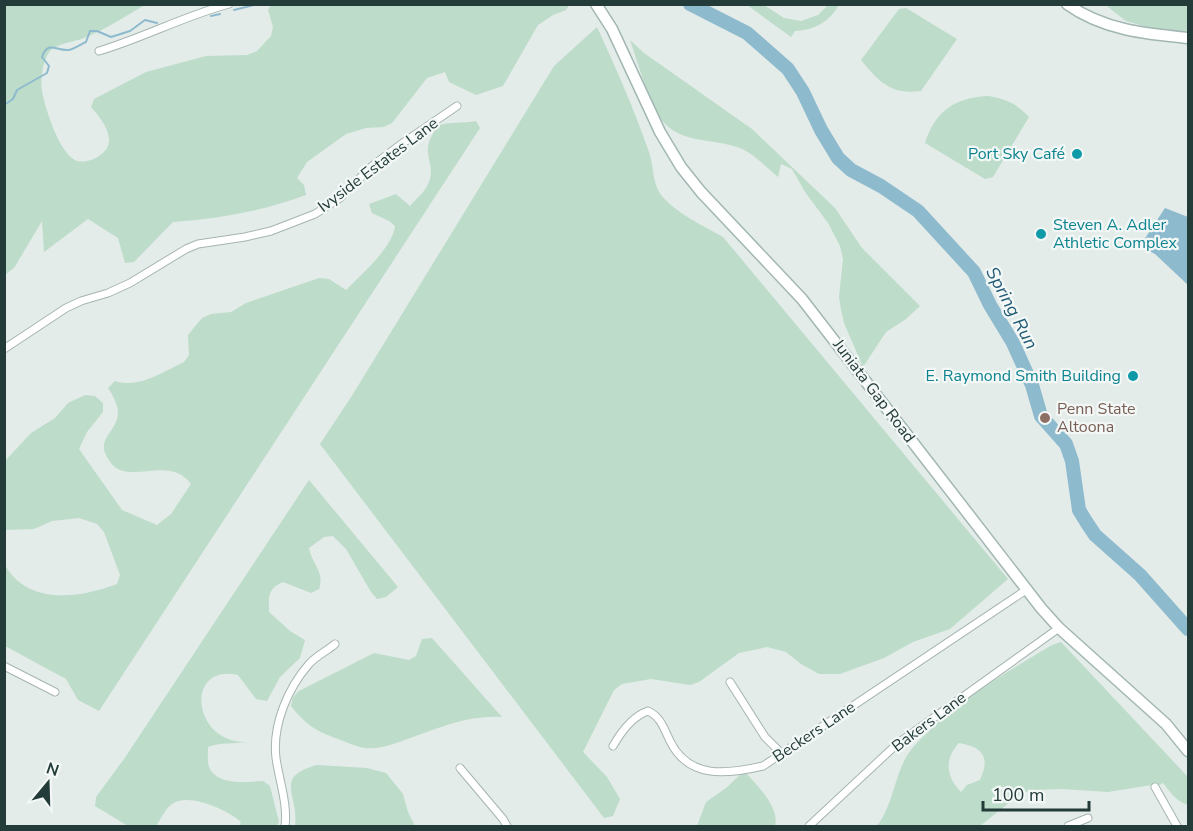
<svg xmlns="http://www.w3.org/2000/svg" width="1193" height="831" viewBox="0 0 1193 831" font-family="'Nunito Sans',sans-serif">
  <style>
    .green { fill: #bddcca; fill-rule: evenodd }
    .water { fill: #8ebace }
    .lines { fill: none; stroke-linecap: round; stroke-linejoin: round }
    .stream { stroke: #8ebace; stroke-width: 2 }
    .river { stroke: #8ebace; stroke-width: 14 }
    .street-casing { stroke: #a6b4b1; stroke-width: 9 }
    .secondary-casing { stroke: #a2b7b3; stroke-width: 13 }
    .street { stroke: #fff; stroke-width: 7 }
    .secondary { stroke: #fff; stroke-width: 10 }
    .culture-dot { fill: #0f9aa8; stroke: #f3f8f7; stroke-width: 2 }
    .education-dot { fill: #8d6e63; stroke: #f3f8f7; stroke-width: 2 }
    .labels { text-anchor: middle; dominant-baseline: central; stroke-width: 4.5; stroke-linejoin: round; paint-order: stroke }
    .culture-label { font-size: 16px; fill: #0d838f; stroke: #f3f8f7; text-anchor: end }
    .street-label { font-size: 16px; fill: #233c39; stroke: #f3f8f7 }
    .education-label { font-size: 16px; fill: #785e54; stroke: #f3f8f7; text-anchor: start }
    .water-label { font-size: 18px; font-style: italic; fill: #215a75; stroke: #f3f8f7 }
  </style>
  <rect width="100%" height="100%" fill="#e3ece9"/>
  <path class="green" d="M 5,4 L 145,5 C 125,16 105,30 84,38 C 75,42 57,43 50,51 C 43,59 40,80 42,91 C 45,108 59,152 75,160 C 87,166 111,153 109,139 C 108,127 99,116 91,107 L 94,99 L 146,72 L 206,56 L 247,55 L 257,51 L 271,36 L 273,27 L 268,10 L 271,5 L 569,5 L 566,10 L 553,15 L 538,25 L 503,86 L 476,95 L 449,82 L 445,72 L 427,78 L 392,123 L 384,127 L 366,128 L 346,134 L 307,162 L 297,178 L 304,185 L 306,195 C 263,211 218,219 173,222 L 134,262 L 125,263 L 118,238 L 88,219 L 44,252 L 42,221 L 14,268 L 5,275 Z
    M 747,5 L 764,5 L 784,18 L 801,21 L 818,15 L 828,5 L 839,5 C 829,22 815,30 795,31 L 791,37 Z
    M 1107,5 L 1188,5 L 1188,31 L 1158,30 L 1126,21 L 1108,7 Z
    M 906,8 L 957,39 L 921,91 C 891,95 879,82 861,60 L 899,9 Z
    M 597,27 C 616,68 634,109 649,152 C 654,166 652,184 662,196 C 677,214 702,225 723,237 L 1008,579 L 950,629 L 913,642 L 884,658 L 840,674 L 819,674 L 801,664 L 786,652 L 767,647 L 739,653 L 699,682 L 690,685 L 651,679 L 622,684 L 614,690 L 583,752 L 607,777 L 620,799 L 613,816 L 604,818 L 320,444 L 353,394 L 554,66 Z
    M 630,40 L 644,53 L 752,129 L 835,208 L 862,248 L 920,306 L 906,319 L 886,332 L 863,367 L 844,323 L 841,310 L 839,297 L 843,259 L 840,246 L 828,223 L 805,192 L 792,169 L 781,164 L 778,177 C 765,166 752,152 737,147 C 710,138 679,144 660,118 C 649,102 637,60 630,40 Z
    M 987,96 C 1005,98 1017,104 1029,117 L 993,177 L 985,179 L 925,143 C 935,111 955,98 987,96 Z
    M 476,121 L 480,128 L 99,711 L 78,700 L 66,679 L 5,646 L 5,565 C 28,606 80,598 117,584 L 120,575 L 104,532 L 97,524 L 79,518 L 52,521 L 34,529 L 5,530 L 5,461 L 31,433 L 55,418 L 68,403 L 85,395 L 95,396 L 103,403 L 103,412 L 87,432 L 79,449 L 122,510 L 157,525 L 171,514 L 191,484 C 170,454 128,486 111,463 C 92,439 117,434 118,413 C 118,405 113,395 108,388 L 115,381 C 138,389 163,372 184,362 L 189,355 L 188,335 L 202,318 L 211,314 L 231,312 L 246,303 L 319,278 L 329,279 L 346,290 C 361,275 393,247 395,226 L 389,221 L 372,213 L 369,204 L 396,194 L 410,206 C 416,199 425,192 428,184 C 434,172 429,164 428,152 C 427,142 433,134 437,126 C 450,121 463,124 476,121 Z
    M 309,480 L 398,587 L 386,597 L 377,599 L 371,592 L 346,549 L 333,536 L 324,537 L 309,548 C 312,564 325,572 319,589 L 311,593 L 283,582 C 267,589 269,597 269,612 L 290,631 L 305,640 L 300,658 L 280,677 L 267,701 L 256,699 L 238,675 C 184,663 192,744 247,742 C 234,744 220,742 208,747 C 208,753 207,761 209,767 C 217,786 247,782 263,781 L 270,786 L 279,822 L 277,826 L 239,826 L 241,822 C 228,810 188,792 172,804 C 165,809 161,819 156,826 L 128,826 L 95,806 L 96,797 L 124,759 Z
    M 432,638 L 502,717 C 469,715 444,726 413,737 C 399,742 380,750 365,748 C 356,747 347,742 338,739 C 316,731 306,725 291,706 L 293,697 L 299,691 L 374,653 L 409,660 L 416,656 L 422,639 Z
    M 1061,642 L 1188,777 L 1188,805 C 1176,801 1170,792 1163,783 L 1155,787 L 1152,785 L 1108,792 L 1062,789 L 1034,790 L 1025,792 L 1010,802 L 980,826 L 877,826 C 894,804 894,774 910,751 C 915,744 922,738 929,731 C 964,696 1009,671 1052,645 ZM 959,743 C 982,747 991,756 980,780 L 967,785 L 961,792 C 946,777 944,759 959,743 Z
    M 317,765 L 367,768 L 386,773 L 403,794 L 408,812 L 415,826 L 295,826 C 299,794 273,777 317,765 Z
    M 744,771 C 756,784 780,807 775,826 L 697,826 L 706,802 L 726,788 Z"/>
  <path class="water" d="M 1165,208 L 1188,217 L 1188,285 L 1155,254 L 1140,246 Z"/>
  <g class="lines">
    <path class="stream" d="M 234,10 L 258,4
      M 211,16 L 220,14
      M 4,105 L 13,99 L 17,90 L 47,73 L 49,66 L 42,57 C 48,40 56,51 68,50 C 73,50 81,44 86,42 L 90,31 L 97,31 L 111,37 L 130,31 L 145,20 L 157,23"/>
    <path class="river" d="M 690,4 L 747,33 L 788,69 L 803,92 L 821,130 L 838,158 L 851,170 L 881,186 L 918,211 L 974,272 L 990,305 L 1013,343 L 1032,385 L 1041,416 L 1066,444 L 1072,461 L 1079,510 L 1087,523 L 1095,535 L 1140,575 L 1188,629"/>
    <g class="street-casing">
      <path id="street" d="M 99,51 C 143,38 184,16 229,4
        M 4,349 L 66,308 L 81,301 L 108,293 L 130,283 L 186,249 L 198,244 L 245,237 L 271,231 L 315,214 L 340,198 L 372,166 L 400,145 L 457,106
        M 4,666 L 55,692
        M 730,682 L 765,737 L 781,753
        M 613,746 C 621,732 633,716 648,711 C 661,717 664,729 670,741 C 689,780 728,774 763,766 L 1026,590
        M 460,768 L 503,819 L 507,826
        M 1155,787 L 1177,826
        M 285,826 C 288,804 279,780 276,758 C 272,725 288,688 309,664 C 316,656 327,651 335,644
        M 809,826 L 897,744 L 1059,628
        M 1068,826 L 1088,818"/>
    </g>
    <g class="secondary-casing">
      <path id="secondary" d="M 596,4 L 612,29 L 660,132 L 681,167 L 701,192 L 802,299 L 1041,608 L 1059,628 L 1166,724 L 1188,751
        M 1067,4 C 1103,30 1146,34 1188,38"/>
    </g>
    <use href="#street" class="street"/>
    <use href="#secondary" class="secondary"/>
  </g>
  <g class="culture-dot">
    <circle cx="1077" cy="154" r="6"/>
    <circle cx="1041" cy="234" r="6"/>
    <circle cx="1133" cy="376" r="6"/>
  </g>
  <circle class="education-dot" cx="1045" cy="418" r="6"/>
  <g class="labels">
    <g class="culture-label">
      <text x="1065" y="154">Port Sky Café</text>
      <text x="1053" y="225" text-anchor="start">Steven A. Adler<tspan x="1053" dy="18">Athletic Complex</tspan></text>
      <text x="1121" y="376">E. Raymond Smith Building</text>
    </g>
    <g class="street-label">
      <text transform="translate(378 165) rotate(-37)">Ivyside Estates Lane</text>
      <text transform="translate(874 391) rotate(53)">Juniata Gap Road</text>
      <text transform="translate(929 722) rotate(-37)">Bakers Lane</text>
      <text transform="translate(814 732) rotate(-34)">Beckers Lane</text>
    </g>
    <g class="education-label">
      <text x="1057" y="409">Penn State<tspan x="1057" dy="18">Altoona</tspan></text>
    </g>
    <g class="water-label">
      <text transform="translate(1012 308) rotate(62)">Spring Run</text>
    </g>
  </g>
  <rect width="1193" height="831" fill="none" stroke="#233c39" stroke-width="12"/>
  <g transform="translate(48 783) rotate(19)" stroke="#f3f8f7" stroke-width="4.5" paint-order="stroke">
  <path d="M0-4.5L10 22L0 15L-10 22Z" fill="#233c39"/>
  <text y="-9" font-size="16" font-weight="bold" text-anchor="middle" fill="#233c39">N</text>
  </g>
  <path d="M983 801v9h106v-9" fill="none" stroke="#233c39" stroke-width="3"/>
  <text x="992" y="801" font-size="18" fill="#233c39" stroke="#f3f8f7" stroke-width="4.5" paint-order="stroke">100 m</text>
</svg>
